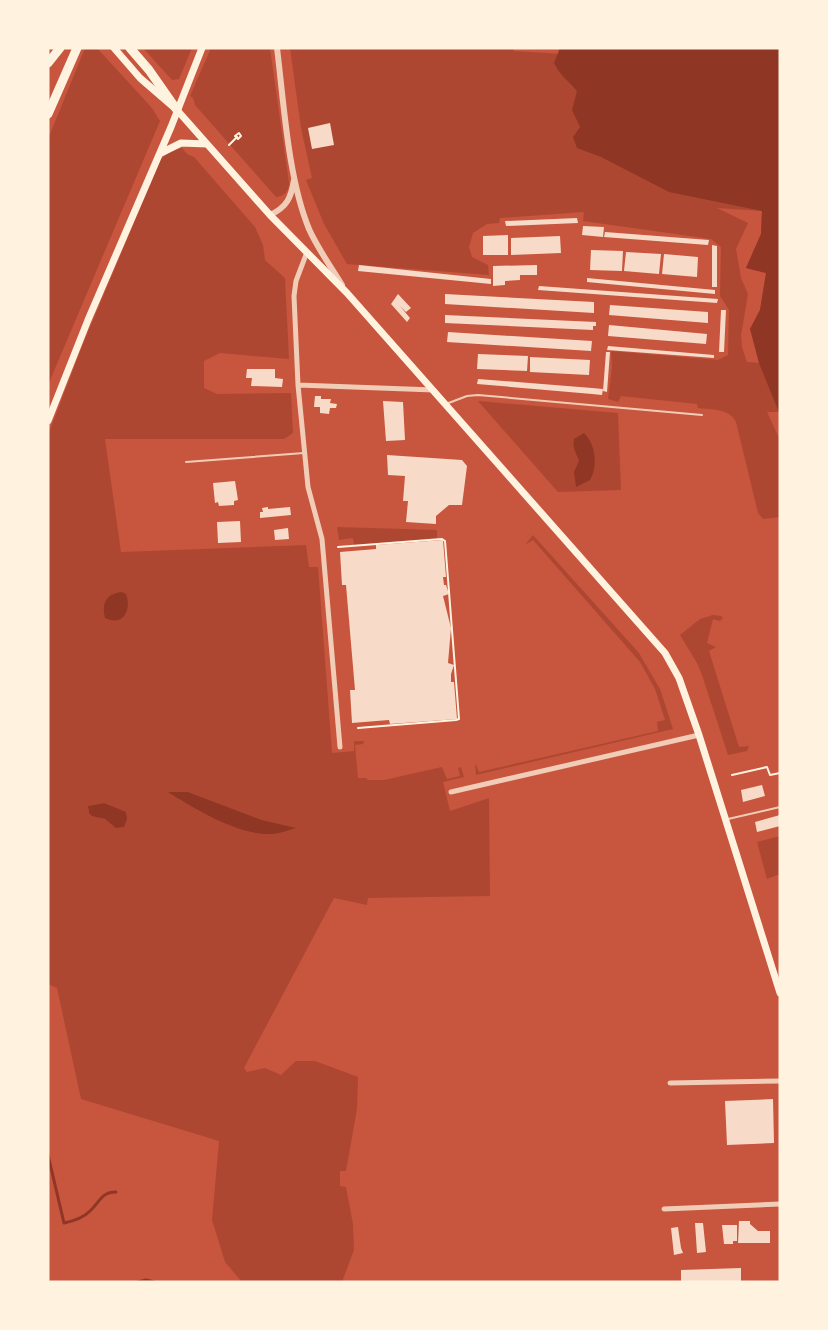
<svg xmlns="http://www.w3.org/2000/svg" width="828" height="1330" viewBox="0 0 828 1330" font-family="Jost,sans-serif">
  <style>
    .green { fill: #ae4732; fill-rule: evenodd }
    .water { fill: #8f3625 }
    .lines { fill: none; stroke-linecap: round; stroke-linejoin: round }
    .stream { stroke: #8f3625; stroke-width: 3 }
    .building { fill: #f7dbc8 }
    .path { stroke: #fff3e0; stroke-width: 2 }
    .service { stroke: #f1ccb7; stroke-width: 2 }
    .minor { stroke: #f1ccb7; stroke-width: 5 }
    .tertiary { stroke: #f1ccb7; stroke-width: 6 }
    .secondary { stroke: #fff3e0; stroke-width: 7 }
    .motorway { stroke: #fff3e0; stroke-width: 9 }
  </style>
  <rect width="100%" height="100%" fill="#c8553d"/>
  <path class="green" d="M 85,48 L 97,48 L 152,108 L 160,121 L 48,385 L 48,139 Z
    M 143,48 L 192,48 L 179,79 L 172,80 Z
    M 211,48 L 270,48 L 289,183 C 289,192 284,196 276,197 L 195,105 L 193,98 L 190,96 Z
    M 290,48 L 513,48 L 514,51 L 627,58 L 780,48 L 780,412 L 767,412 L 780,440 L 780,517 L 763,519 L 758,513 L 736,422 C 729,408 712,410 698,408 L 697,404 L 621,396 L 618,402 L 608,399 L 612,367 L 611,351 L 718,360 L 728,355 L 729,310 L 720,296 L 721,247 L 711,239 L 583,221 L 584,212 L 500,218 L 499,223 L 487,224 L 473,233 L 469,247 L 472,257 L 488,265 L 489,275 L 347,264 L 324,224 L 306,180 L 312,178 L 301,128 ZM 717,208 L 762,211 L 761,234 L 746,268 L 766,273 L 760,310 L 750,329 L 754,335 L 759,363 L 747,362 L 742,347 L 741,335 L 748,294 L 741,278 L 736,249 L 748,223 Z
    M 182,148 L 187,154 L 194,157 L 255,227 L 263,245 L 265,260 L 285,278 L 289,359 L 220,353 L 204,361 L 204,388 L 217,394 L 291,393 L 293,433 L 284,439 L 105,439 L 121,552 L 306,545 L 309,567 L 318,567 L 332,753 L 354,751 L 354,741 L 364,741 L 363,744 L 355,745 L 358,778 L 366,778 L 368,780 L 384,780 L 442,767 L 447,779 L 460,776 L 458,768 L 461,767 L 464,777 L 443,782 L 450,811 L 489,798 L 490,896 L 368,898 L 367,905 L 334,898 L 244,1068 L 247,1072 L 265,1068 L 281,1075 L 296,1061 L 315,1061 L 358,1077 L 357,1109 L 346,1171 L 340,1171 L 340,1186 L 346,1187 L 353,1224 L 354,1250 L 342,1282 L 242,1282 L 225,1262 L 212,1220 L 219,1141 L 81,1099 L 57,988 L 48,984 L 48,435 L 83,344 L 161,159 L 171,151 ZM 188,792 L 262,820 L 294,828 L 272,834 ZM 104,803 L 108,806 L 124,827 L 89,813 L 88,806 Z
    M 478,401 L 618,413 L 621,490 L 558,492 Z
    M 337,527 L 437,530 L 437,538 L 354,545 L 353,538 L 339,540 Z
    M 533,535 L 639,653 L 660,689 L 673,729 L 476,775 L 475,763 L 479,772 L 658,731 L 657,722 L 665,720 L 655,689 L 640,662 L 533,540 L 525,545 Z
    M 713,615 L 721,616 L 723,618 L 720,621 L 713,619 L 707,643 L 716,647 L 709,651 L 739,747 L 749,746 L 747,751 L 728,755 L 702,675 L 697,663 L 680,635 L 700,619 Z
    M 780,836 L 780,874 L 767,879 L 757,842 Z"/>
  <path class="water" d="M 560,48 L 780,48 L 780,410 L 778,410 L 759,363 L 750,329 L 760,310 L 766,273 L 746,268 L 761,234 L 762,211 L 669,192 L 601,157 L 577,148 L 573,137 L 580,127 L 572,110 L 577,91 C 567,79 561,77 554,63 Z
    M 584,433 C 596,444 598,467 590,480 L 576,487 L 574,472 L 579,461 C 576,452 572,448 574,439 Z
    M 122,592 L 126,594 C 132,610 123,627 105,618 C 101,603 107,593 122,592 Z
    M 168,792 L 188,792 L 262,820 L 296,828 C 289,830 280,833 273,834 C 239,836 195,809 168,792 Z
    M 104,803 L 126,812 L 127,819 L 124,827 L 116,828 L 105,819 L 92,816 L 89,813 L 88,806 Z"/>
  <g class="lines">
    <path class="stream" d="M 48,1155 L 64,1223 C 74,1221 83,1218 90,1211 C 100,1202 101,1192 116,1192
      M 138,1282 L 146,1280 L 154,1282"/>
  </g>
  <path class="building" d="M 330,123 L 334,145 L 312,149 L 308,128 Z
    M 577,218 L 578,223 L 506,226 L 505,221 Z
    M 583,226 L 604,227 L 603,237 L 582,235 Z
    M 605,232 L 709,240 L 708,245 L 604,237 Z
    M 508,235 L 508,255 L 483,255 L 483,236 Z
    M 560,236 L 561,253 L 511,255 L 511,238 Z
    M 712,245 L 717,246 L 717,287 L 712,287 Z
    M 591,250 L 623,251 L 622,271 L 590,270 Z
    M 626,252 L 661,254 L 659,274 L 624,271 Z
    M 664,254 L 698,257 L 697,277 L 662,274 Z
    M 359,265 L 491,279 L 491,284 L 358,271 Z
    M 537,265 L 537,275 L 520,275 L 520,280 L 505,281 L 505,285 L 493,286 L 493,266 Z
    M 587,278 L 715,290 L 715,294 L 587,282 Z
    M 539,286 L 718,299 L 717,303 L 538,290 Z
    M 398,294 L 411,308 L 406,312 L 400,306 L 410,318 L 407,322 L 391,304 Z
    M 445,294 L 594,302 L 594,313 L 445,304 Z
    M 610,305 L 708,312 L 708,323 L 609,315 Z
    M 721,310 L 726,310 L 724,352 L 719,352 Z
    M 445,315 L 596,322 L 596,326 L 593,326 L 593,330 L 445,323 Z
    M 609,325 L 707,334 L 706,344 L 608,336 Z
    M 448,332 L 592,341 L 591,351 L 447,342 Z
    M 608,346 L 714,355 L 714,358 L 607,350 Z
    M 606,352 L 610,352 L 607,392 L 603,391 Z
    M 478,354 L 528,356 L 527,371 L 477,369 Z
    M 530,357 L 590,360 L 589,375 L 530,372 Z
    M 247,369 L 275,369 L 275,378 L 283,379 L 282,387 L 251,386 L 252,378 L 246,378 Z
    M 478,379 L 592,388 L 603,389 L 602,395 L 592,394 L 477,384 Z
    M 315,396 L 321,396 L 321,399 L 331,399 L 330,403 L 337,404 L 336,408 L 330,408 L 329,414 L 320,413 L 320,407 L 314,407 Z
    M 383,401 L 403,402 L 405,440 L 386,441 Z
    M 387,455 L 462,460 L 467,466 L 462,505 L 449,505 L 436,516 L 436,524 L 406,522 L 408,501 L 403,501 L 405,476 L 388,475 Z
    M 235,481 L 238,500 L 234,501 L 234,505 L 219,506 L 218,502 L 215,503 L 213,483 Z
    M 268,507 L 268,509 L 290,507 L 291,515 L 260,518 L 260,512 L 263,512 L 262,508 Z
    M 240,521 L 241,542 L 218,543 L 217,522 Z
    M 288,528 L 289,539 L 275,540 L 274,530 Z
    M 443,540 L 446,577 L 443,577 L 444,585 L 446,585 L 449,594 L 443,596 L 451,628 L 448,663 L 454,665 L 451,674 L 451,682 L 454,682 L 457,719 L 390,724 L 389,720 L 352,723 L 350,690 L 355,690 L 346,585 L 342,585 L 340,552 L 376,549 L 376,545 Z
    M 762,785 L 765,796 L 743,802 L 741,790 Z
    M 780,815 L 780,826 L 757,832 L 755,822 Z
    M 773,1099 L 774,1143 L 727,1145 L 725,1101 Z
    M 739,1221 L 750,1221 L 750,1224 L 758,1231 L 770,1231 L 770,1243 L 738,1243 Z
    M 695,1223 L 703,1223 L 706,1252 L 697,1253 Z
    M 722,1225 L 737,1225 L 737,1241 L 733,1241 L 733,1244 L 724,1244 Z
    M 678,1227 L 681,1248 L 683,1253 L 674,1255 L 671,1228 Z
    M 741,1268 L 741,1282 L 681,1282 L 681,1270 Z"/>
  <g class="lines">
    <path class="path" d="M 239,133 L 241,136 L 238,139 L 235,136 Z
      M 229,145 L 237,137
      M 338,547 L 442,539 L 445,541 L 459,719 L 456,720 L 358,728
      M 732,775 L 767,767 L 770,775 L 780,773"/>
    <path class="service" d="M 446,404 L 467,396 L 478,395 L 702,415
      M 186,462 L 304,453
      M 728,819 L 780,807"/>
    <path class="minor" d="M 307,252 L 296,281 L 294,296 L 298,385 L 308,487 L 322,539 L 340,747
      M 298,385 L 434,390
      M 451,792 L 699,735
      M 670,1083 L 780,1081
      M 664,1209 L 780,1204"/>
    <path class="tertiary" d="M 277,48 C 284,104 288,178 309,229 C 318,249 331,267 342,285
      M 270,215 C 287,207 291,198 294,180"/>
    <path class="secondary" d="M 114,48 L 140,78 L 177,110 L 270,215 L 347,293 L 665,653 L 679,678 L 699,735 L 780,993
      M 161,153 L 181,143 L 207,144
      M 48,421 L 88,320 L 171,127 L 202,48"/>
    <path class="motorway" d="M 130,48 L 149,70 L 177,110
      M 48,63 L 60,48
      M 48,114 L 77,48"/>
  </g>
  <rect width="828" height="1330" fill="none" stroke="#fff3e0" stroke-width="99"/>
</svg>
